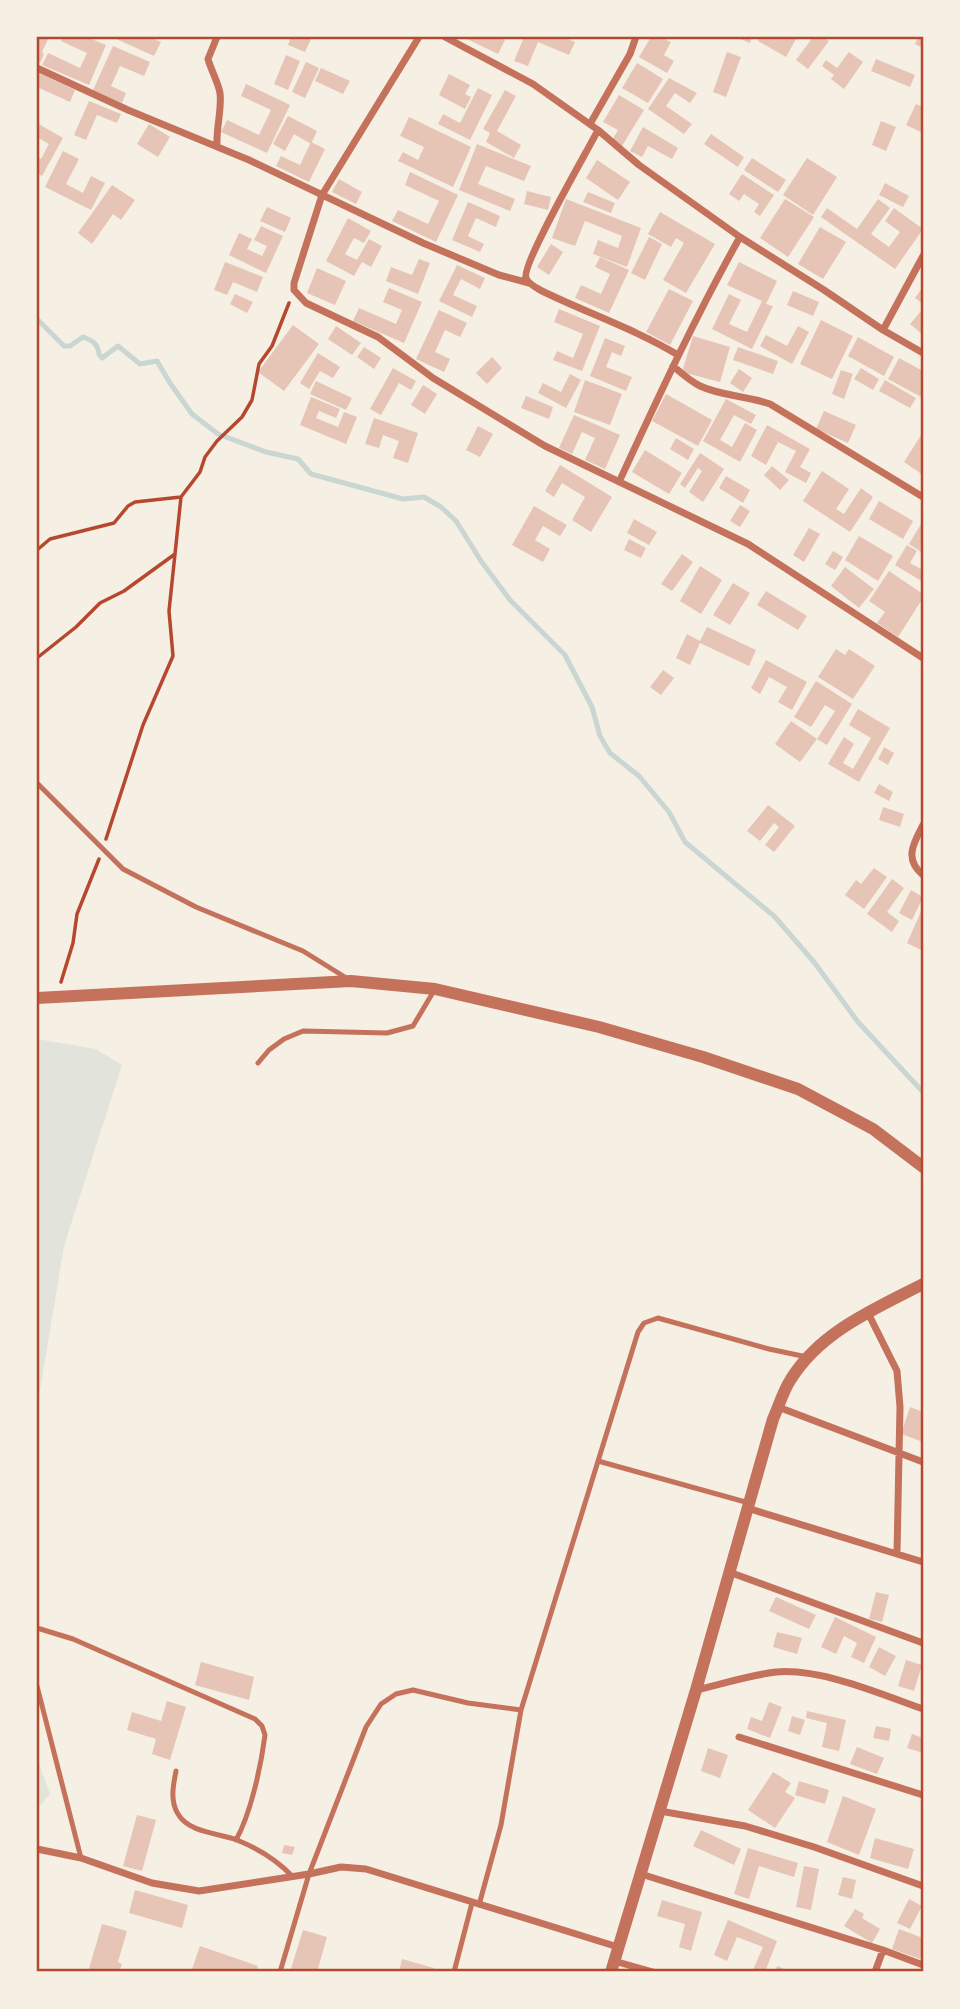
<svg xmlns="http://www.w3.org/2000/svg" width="960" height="2009" viewBox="0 0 960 2009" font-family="'Public Sans',sans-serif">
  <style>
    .green { fill: #e2e4dc }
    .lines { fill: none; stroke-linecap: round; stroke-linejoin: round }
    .stream { stroke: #c9d6d2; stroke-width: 5 }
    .building { fill: #e6c5b7 }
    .path { stroke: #b5482f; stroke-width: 3.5 }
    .service { stroke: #c5725c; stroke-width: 5 }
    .minor { stroke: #c5725c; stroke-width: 7 }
    .tertiary { stroke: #c5725c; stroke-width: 12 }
    .neatline { fill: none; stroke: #b5482f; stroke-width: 2.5 }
  </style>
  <rect width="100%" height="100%" fill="#f6efe4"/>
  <path class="green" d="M 37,1039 L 96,1049 L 122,1065 L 64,1246 L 37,1408 Z
    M 37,1758 L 50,1794 L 37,1809 Z"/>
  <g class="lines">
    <path class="stream" d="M 37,319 L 64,346 L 70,346 L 83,337 C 92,340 98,344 99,354 L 102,358 L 118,346 L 140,364 L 157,361 L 170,383 L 192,414 L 218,434 L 266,452 L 298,459 L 311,474 L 403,499 L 424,497 L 441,507 L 456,521 L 481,561 L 510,600 L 565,655 L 592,707 L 600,736 L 610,753 L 639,776 L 669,812 L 685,842 L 774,916 L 814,962 L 858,1022 L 923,1092"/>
  </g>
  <path class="building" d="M 37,37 L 49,37 L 42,52 L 44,54 L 40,63 L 37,62 Z
    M 63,37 L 87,37 L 106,45 L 89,85 L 42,65 L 48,53 L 80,68 L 87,53 L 61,41 Z
    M 112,37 L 149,37 L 161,42 L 154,56 Z
    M 291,37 L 312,37 L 305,52 L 288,45 Z
    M 463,37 L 498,37 L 505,40 L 498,54 Z
    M 524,37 L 563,37 L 575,42 L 569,55 L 538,42 L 528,66 L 514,61 Z
    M 651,37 L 660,37 L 671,42 L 664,55 L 674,61 L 667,73 L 639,57 Z
    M 735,37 L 752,37 L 750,43 Z
    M 760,37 L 797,37 L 786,57 L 758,41 Z
    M 813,37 L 822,37 L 829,41 L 808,69 L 796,60 Z
    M 918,37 L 923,37 L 923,48 L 915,44 Z
    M 113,46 L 150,62 L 144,76 L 120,66 L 111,86 L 126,93 L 122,103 L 93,90 Z
    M 727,52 L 741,57 L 726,97 L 713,92 Z
    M 849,52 L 863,62 L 844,89 L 831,79 L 834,75 L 822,66 L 826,60 L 837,68 Z
    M 286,55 L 300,61 L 288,90 L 274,84 Z
    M 876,59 L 915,75 L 910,87 L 871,71 Z
    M 306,62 L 319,68 L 305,98 L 292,92 Z
    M 637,63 L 663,79 L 648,103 L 622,88 Z
    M 321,68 L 350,81 L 343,94 L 315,81 Z
    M 37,72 L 75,90 L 70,102 L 37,87 Z
    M 449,74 L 470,85 L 465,94 L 471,97 L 465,109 L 439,95 Z
    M 669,78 L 697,93 L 690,103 L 675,93 L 666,106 L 692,124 L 684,134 L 648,109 Z
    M 246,84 L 290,105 L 267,153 L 221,132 L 227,120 L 259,135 L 271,110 L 241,96 Z
    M 478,88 L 492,95 L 470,140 L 438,124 L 443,114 L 460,123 Z
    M 505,90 L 516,96 L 497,131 L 521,145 L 514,158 L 486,142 L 490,133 L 483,129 Z
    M 619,95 L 644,110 L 622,146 L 612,140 L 618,130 L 603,122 Z
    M 89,101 L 121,114 L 117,123 L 97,115 L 86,140 L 74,135 Z
    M 916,104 L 923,107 L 923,133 L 906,125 Z
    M 288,116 L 317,131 L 311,144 L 294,134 L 285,151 L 273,144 Z
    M 409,117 L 471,147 L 453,187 L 398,161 L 403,152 L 418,160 L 424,147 L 400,136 Z
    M 881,121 L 896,127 L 886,151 L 872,145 Z
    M 37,123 L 63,138 L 42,176 L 37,173 L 37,156 L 41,159 L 49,144 L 37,137 Z
    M 149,124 L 170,137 L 158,157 L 137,144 Z
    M 643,127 L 678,148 L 672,159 L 648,146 L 642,157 L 630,151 Z
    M 711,134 L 744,157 L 738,167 L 704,144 Z
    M 311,142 L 325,149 L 309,182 L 276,166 L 281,156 L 300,165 Z
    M 477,144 L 531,166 L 524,181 L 486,166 L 478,184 L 515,199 L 510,211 L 459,190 Z
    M 63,151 L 79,159 L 66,184 L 83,193 L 91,176 L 105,183 L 91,210 L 45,187 Z
    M 752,158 L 786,180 L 778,192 L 744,170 Z
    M 807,158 L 837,177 L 813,215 L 783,195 Z
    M 597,160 L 630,182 L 618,200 L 586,178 Z
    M 410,172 L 458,195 L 436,242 L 392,221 L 398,210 L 428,224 L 439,201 L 405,185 Z
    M 742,174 L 774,195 L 760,216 L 754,212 L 759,204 L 744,194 L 739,201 L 729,194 Z
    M 339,179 L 362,192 L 356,204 L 332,192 Z
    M 885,183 L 909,196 L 903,207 L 879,195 Z
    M 112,185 L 135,200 L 121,220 L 113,214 L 92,244 L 78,233 Z
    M 527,191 L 551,197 L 548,210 L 524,204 Z
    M 588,192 L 615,203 L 611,213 L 583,202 Z
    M 566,199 L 641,228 L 627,267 L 593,254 L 598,240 L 618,248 L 622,236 L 585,221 L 575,246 L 552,238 Z
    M 785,199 L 814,217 L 788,257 L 760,238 Z
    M 878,199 L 890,208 L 871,234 L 889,247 L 900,232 L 885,221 L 894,208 L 923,229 L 895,269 L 821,217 L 827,208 L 857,229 Z
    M 468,202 L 500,216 L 496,227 L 476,218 L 468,236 L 484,244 L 480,252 L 452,240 Z
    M 267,207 L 291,218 L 285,232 L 260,221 Z
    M 660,212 L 715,244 L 686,293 L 663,280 L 684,243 L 676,238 L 671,247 L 648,234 Z
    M 348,218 L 371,231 L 364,243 L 354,238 L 345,254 L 357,260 L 369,239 L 382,246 L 371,267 L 362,262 L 354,276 L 326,261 Z
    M 261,226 L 283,236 L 266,273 L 229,255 L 239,233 L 252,239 L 247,249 L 262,256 L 267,246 L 254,240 Z
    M 820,227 L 846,242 L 823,279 L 798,264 Z
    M 649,237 L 662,244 L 645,280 L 631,273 Z
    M 551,244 L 563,252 L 549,275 L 537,267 Z
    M 600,257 L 629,270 L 609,313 L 575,298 L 581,285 L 601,294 L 610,274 L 595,267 Z
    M 419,259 L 430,263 L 418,294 L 386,281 L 391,267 L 412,275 Z
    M 225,262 L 263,277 L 257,292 L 233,282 L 227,295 L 214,290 Z
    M 739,262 L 777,281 L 766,304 L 773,306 L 752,349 L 712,329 L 729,294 L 741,300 L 729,324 L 747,332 L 762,301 L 727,285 Z
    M 457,265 L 485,278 L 480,289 L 461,279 L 453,295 L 477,306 L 472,317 L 439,301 Z
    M 317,268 L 346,281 L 335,305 L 307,293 Z
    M 923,287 L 923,304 L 915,298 Z
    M 389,288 L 422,302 L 404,343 L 353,321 L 359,308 L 396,324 L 402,310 L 383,302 Z
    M 669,289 L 693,301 L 670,345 L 646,332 Z
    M 793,291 L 819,302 L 813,316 L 787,305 Z
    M 235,294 L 253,302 L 247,313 L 230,304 Z
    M 559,309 L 600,326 L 582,371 L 553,360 L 557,351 L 573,358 L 583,334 L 554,322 Z
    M 439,310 L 467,323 L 460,337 L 445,330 L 435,352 L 450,359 L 444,372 L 416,359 Z
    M 920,312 L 923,315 L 922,334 L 910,324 Z
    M 821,320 L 853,336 L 832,379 L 800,364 Z
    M 293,325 L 319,344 L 284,391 L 258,372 Z
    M 336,326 L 361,343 L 352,355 L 328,339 Z
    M 798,326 L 809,332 L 792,364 L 760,346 L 766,335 L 787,346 Z
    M 693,336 L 730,347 L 720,382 L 682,372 Z
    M 858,337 L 894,357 L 884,376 L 848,356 Z
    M 605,338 L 625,346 L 621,356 L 612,352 L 606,367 L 632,377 L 626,391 L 590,376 Z
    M 364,347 L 381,358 L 374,369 L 357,357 Z
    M 738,347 L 778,361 L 773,374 L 733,360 Z
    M 318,353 L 340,367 L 333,378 L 320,371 L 309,389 L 300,383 Z
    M 492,357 L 502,368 L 487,384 L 476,373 Z
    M 899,358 L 923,371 L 923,398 L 888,379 Z
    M 393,368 L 416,381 L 411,390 L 399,383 L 381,415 L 370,409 Z
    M 861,368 L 879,379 L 873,390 L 854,379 Z
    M 739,369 L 752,378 L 743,392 L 730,383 Z
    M 841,370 L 853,374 L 844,399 L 832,394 Z
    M 570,374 L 581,380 L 566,408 L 538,393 L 543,383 L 561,392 Z
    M 585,380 L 622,394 L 610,425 L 574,412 Z
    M 885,380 L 916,398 L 910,408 L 879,391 Z
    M 316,381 L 352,398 L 346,410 L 310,394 Z
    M 423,385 L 437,394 L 425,414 L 411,405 Z
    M 666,394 L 712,420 L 698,446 L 652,421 Z
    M 526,396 L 553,407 L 549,419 L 521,408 Z
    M 311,397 L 340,409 L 336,418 L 319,411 L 316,418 L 338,427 L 344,412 L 357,417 L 346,444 L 300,425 Z
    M 726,399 L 756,415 L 751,424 L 734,415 L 720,440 L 732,447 L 745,423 L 757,430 L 740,462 L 703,441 Z
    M 824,411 L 856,425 L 848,443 L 816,429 Z
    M 574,415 L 620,435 L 605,469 L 585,460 L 595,438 L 582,432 L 572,454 L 559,448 Z
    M 374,418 L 418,433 L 408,463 L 393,458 L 399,441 L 383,435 L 379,448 L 365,444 Z
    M 767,425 L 810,449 L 800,467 L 811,473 L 806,483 L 785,472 L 796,451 L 778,442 L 766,465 L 751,456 Z
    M 478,426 L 493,434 L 480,457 L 466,450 Z
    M 923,432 L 923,475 L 904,462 Z
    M 676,438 L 694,449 L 688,460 L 670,449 Z
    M 645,450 L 682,473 L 669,494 L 632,472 Z
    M 700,453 L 724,469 L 703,502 L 689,492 L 702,471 L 698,468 L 685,488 L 680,484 Z
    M 560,465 L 612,497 L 591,532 L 572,520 L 585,497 L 562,483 L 554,497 L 545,491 Z
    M 772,466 L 789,480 L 780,490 L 764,475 Z
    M 822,471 L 849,489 L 836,509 L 844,514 L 861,488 L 873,497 L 850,532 L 803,501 Z
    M 726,476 L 750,490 L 743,503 L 719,488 Z
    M 879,501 L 913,521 L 903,539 L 869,519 Z
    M 740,505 L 750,511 L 740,527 L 730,521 Z
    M 534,506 L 567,525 L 560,536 L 543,526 L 535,540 L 550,549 L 543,562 L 512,545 Z
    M 634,519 L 657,532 L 649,545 L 627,533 Z
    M 921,524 L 923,525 L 923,553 L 909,544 Z
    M 809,528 L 820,534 L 804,562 L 793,555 Z
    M 859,536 L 893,556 L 878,581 L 845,560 Z
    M 629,539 L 646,548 L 641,558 L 624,550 Z
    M 907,545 L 917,551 L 910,563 L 923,570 L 923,582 L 895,565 Z
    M 833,551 L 843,557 L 835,570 L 825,564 Z
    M 682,554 L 693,562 L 672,591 L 661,584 Z
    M 700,566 L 722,580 L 701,614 L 680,601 Z
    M 845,567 L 874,589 L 859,608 L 831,586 Z
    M 889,571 L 923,594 L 923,598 L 898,637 L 877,623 L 885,612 L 869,601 Z
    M 733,583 L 750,593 L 730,625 L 713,615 Z
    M 766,591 L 807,616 L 798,630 L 757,605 Z
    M 707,627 L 756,650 L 749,666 L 700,643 L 690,665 L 676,658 L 687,634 L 700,641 Z
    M 836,649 L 845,655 L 849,649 L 875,666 L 853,699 L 818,677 Z
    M 766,660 L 807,682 L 792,710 L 778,702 L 787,687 L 769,677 L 760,694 L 751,688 Z
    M 663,670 L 674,678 L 661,695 L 650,687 Z
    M 816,681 L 852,704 L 827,745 L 817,739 L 835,711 L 825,705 L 811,727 L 794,717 Z
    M 858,709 L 890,728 L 859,782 L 828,764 L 844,737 L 854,744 L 843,763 L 853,769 L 871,738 L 849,725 Z
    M 791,721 L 817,739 L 800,762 L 775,744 Z
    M 884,747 L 894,753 L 888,765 L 878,759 Z
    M 879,784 L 893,792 L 889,801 L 874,793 Z
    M 768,805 L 795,826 L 774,852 L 765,845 L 779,827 L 774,823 L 760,841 L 747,831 Z
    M 883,807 L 904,814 L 900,827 L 879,820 Z
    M 874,868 L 887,877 L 864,909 L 845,895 L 856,880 L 861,884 Z
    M 892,879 L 904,888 L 887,912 L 899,921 L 892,932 L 867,914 Z
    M 911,890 L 923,897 L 912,920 L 899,913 Z
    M 923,907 L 923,951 L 907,943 Z
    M 910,1407 L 923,1412 L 923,1442 L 901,1434 Z
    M 876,1592 L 889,1595 L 882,1622 L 869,1619 Z
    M 776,1597 L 816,1615 L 809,1629 L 769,1611 Z
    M 835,1617 L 876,1637 L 864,1663 L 851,1657 L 857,1643 L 844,1636 L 836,1654 L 821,1647 Z
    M 777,1632 L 802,1638 L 797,1654 L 773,1647 Z
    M 879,1647 L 896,1656 L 885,1676 L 869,1667 Z
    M 906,1660 L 922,1665 L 914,1691 L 898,1686 Z
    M 201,1662 L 254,1677 L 249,1700 L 195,1685 Z
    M 167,1701 L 186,1707 L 170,1760 L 152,1754 L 156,1739 L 127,1730 L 132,1712 L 161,1721 Z
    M 769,1702 L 782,1707 L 770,1738 L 747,1729 L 751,1717 L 762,1721 Z
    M 807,1711 L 846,1720 L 839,1751 L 822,1747 L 827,1723 L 806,1718 Z
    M 792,1716 L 805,1720 L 800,1735 L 788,1731 Z
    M 876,1726 L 891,1729 L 889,1741 L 873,1738 Z
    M 912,1734 L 923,1738 L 923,1753 L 907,1748 Z
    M 857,1747 L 884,1758 L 877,1774 L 850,1764 Z
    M 708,1748 L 728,1755 L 720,1778 L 701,1771 Z
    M 773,1772 L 791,1783 L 785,1792 L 795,1798 L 775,1828 L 748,1810 Z
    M 799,1781 L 829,1790 L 825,1804 L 795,1795 Z
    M 843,1796 L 876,1809 L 859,1855 L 827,1842 Z
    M 137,1815 L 156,1820 L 142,1871 L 123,1866 Z
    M 701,1830 L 741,1849 L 734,1865 L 693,1846 Z
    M 875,1838 L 914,1849 L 908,1869 L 870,1858 Z
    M 284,1845 L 295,1847 L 292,1855 L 282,1853 Z
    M 748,1848 L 798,1863 L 794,1877 L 759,1866 L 749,1899 L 734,1894 Z
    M 804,1866 L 819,1869 L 811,1910 L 796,1907 Z
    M 843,1877 L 856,1880 L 852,1899 L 838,1895 Z
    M 135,1890 L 188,1905 L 182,1928 L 129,1913 Z
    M 909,1899 L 922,1906 L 910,1929 L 897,1923 Z
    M 662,1900 L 702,1912 L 691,1951 L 679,1947 L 685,1924 L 657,1916 Z
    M 855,1909 L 864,1914 L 862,1918 L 880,1929 L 872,1943 L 844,1926 Z
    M 728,1920 L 777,1941 L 765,1972 L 752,1972 L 763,1947 L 737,1937 L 727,1961 L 714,1955 Z
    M 102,1924 L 127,1931 L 118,1962 L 122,1964 L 119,1972 L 88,1972 Z
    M 899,1929 L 923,1938 L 923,1960 L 892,1949 Z
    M 303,1930 L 327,1937 L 317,1972 L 290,1972 Z
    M 200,1946 L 258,1966 L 256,1972 L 191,1972 Z
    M 402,1959 L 434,1968 L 433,1972 L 399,1972 Z
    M 777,1966 L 791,1972 L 775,1972 Z"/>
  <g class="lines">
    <path class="path" d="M 37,550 L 50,539 L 114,523 L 128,506 L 135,502 L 181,497 L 200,472 L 205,457 L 217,441 L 242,417 L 252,400 L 259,364 L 272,346 L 289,303
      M 37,658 L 76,627 L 100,603 L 124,591 L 175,554
      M 106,839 L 143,725 L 173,656 L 169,611 L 181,497
      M 61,982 L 73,943 L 77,914 L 99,859"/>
    <path class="service" d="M 37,783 L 123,869 L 196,907 L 303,951 L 348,979
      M 258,1063 L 269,1050 L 284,1039 L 303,1031 L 387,1033 L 413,1026 L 435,989
      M 598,1461 L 749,1503
      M 37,1628 L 73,1639 L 255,1719 L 262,1726 L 265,1735 C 261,1766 251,1813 236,1840
      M 37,1686 L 81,1858
      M 176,1771 C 173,1786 170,1801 178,1814 C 189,1833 219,1833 237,1840 C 259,1849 276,1859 292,1876
      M 479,1905 L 501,1825 L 521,1710 L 638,1332 L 644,1323 L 658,1318 L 769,1349 L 807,1357
      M 280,1972 L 309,1874 L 366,1727 L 381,1704 L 396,1694 L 413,1690 L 468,1703 L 521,1710
      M 454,1972 L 472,1903"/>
    <path class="minor" d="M 419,37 L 322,195 L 294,283 L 294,290 L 306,303 L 378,337 L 433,378 L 545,446 L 748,544 L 923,658
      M 445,37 L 533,84 L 598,130 L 639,165 L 740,237 L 824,290 L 883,330 L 923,353
      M 37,68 L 128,110 L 249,160 L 423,243 L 499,275 L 529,283
      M 590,124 L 630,54 L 636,37
      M 598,130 C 588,150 521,265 526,278 C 528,284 537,288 542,291 C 587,313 635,329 678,355
      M 217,146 C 216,128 222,109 220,93 C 218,82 211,70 208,59 L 217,37
      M 883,330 L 923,256
      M 673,366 C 681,373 690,381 700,386 C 721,396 748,396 770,404 L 923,497
      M 619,482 C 657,400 695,317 740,237
      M 923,825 C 913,844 904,859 923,875
      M 868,1313 L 897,1371 L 900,1407 L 897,1553
      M 778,1407 L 923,1462
      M 747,1508 L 923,1562
      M 729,1572 L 923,1643
      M 696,1690 C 722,1684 750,1675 776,1672 C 821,1668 881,1694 923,1709
      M 739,1737 L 923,1795
      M 660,1811 L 745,1826 L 814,1847 L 923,1886
      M 37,1849 L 81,1858 L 152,1883 L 199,1891 L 309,1874 L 341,1867 L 366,1869 L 618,1947
      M 641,1874 L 883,1950 L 923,1965
      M 614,1961 L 653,1972
      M 875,1972 L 883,1950"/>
    <path class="tertiary" d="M 37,998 L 351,981 L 435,989 L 599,1027 L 703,1057 L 798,1089 L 873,1129 L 923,1167
      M 611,1972 L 696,1690 L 773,1419 C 779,1406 783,1391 791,1379 C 821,1331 875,1309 923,1284"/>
  </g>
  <rect width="960" height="2009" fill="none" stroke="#f6efe4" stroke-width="77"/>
  <rect x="38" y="38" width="884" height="1932" class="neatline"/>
</svg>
